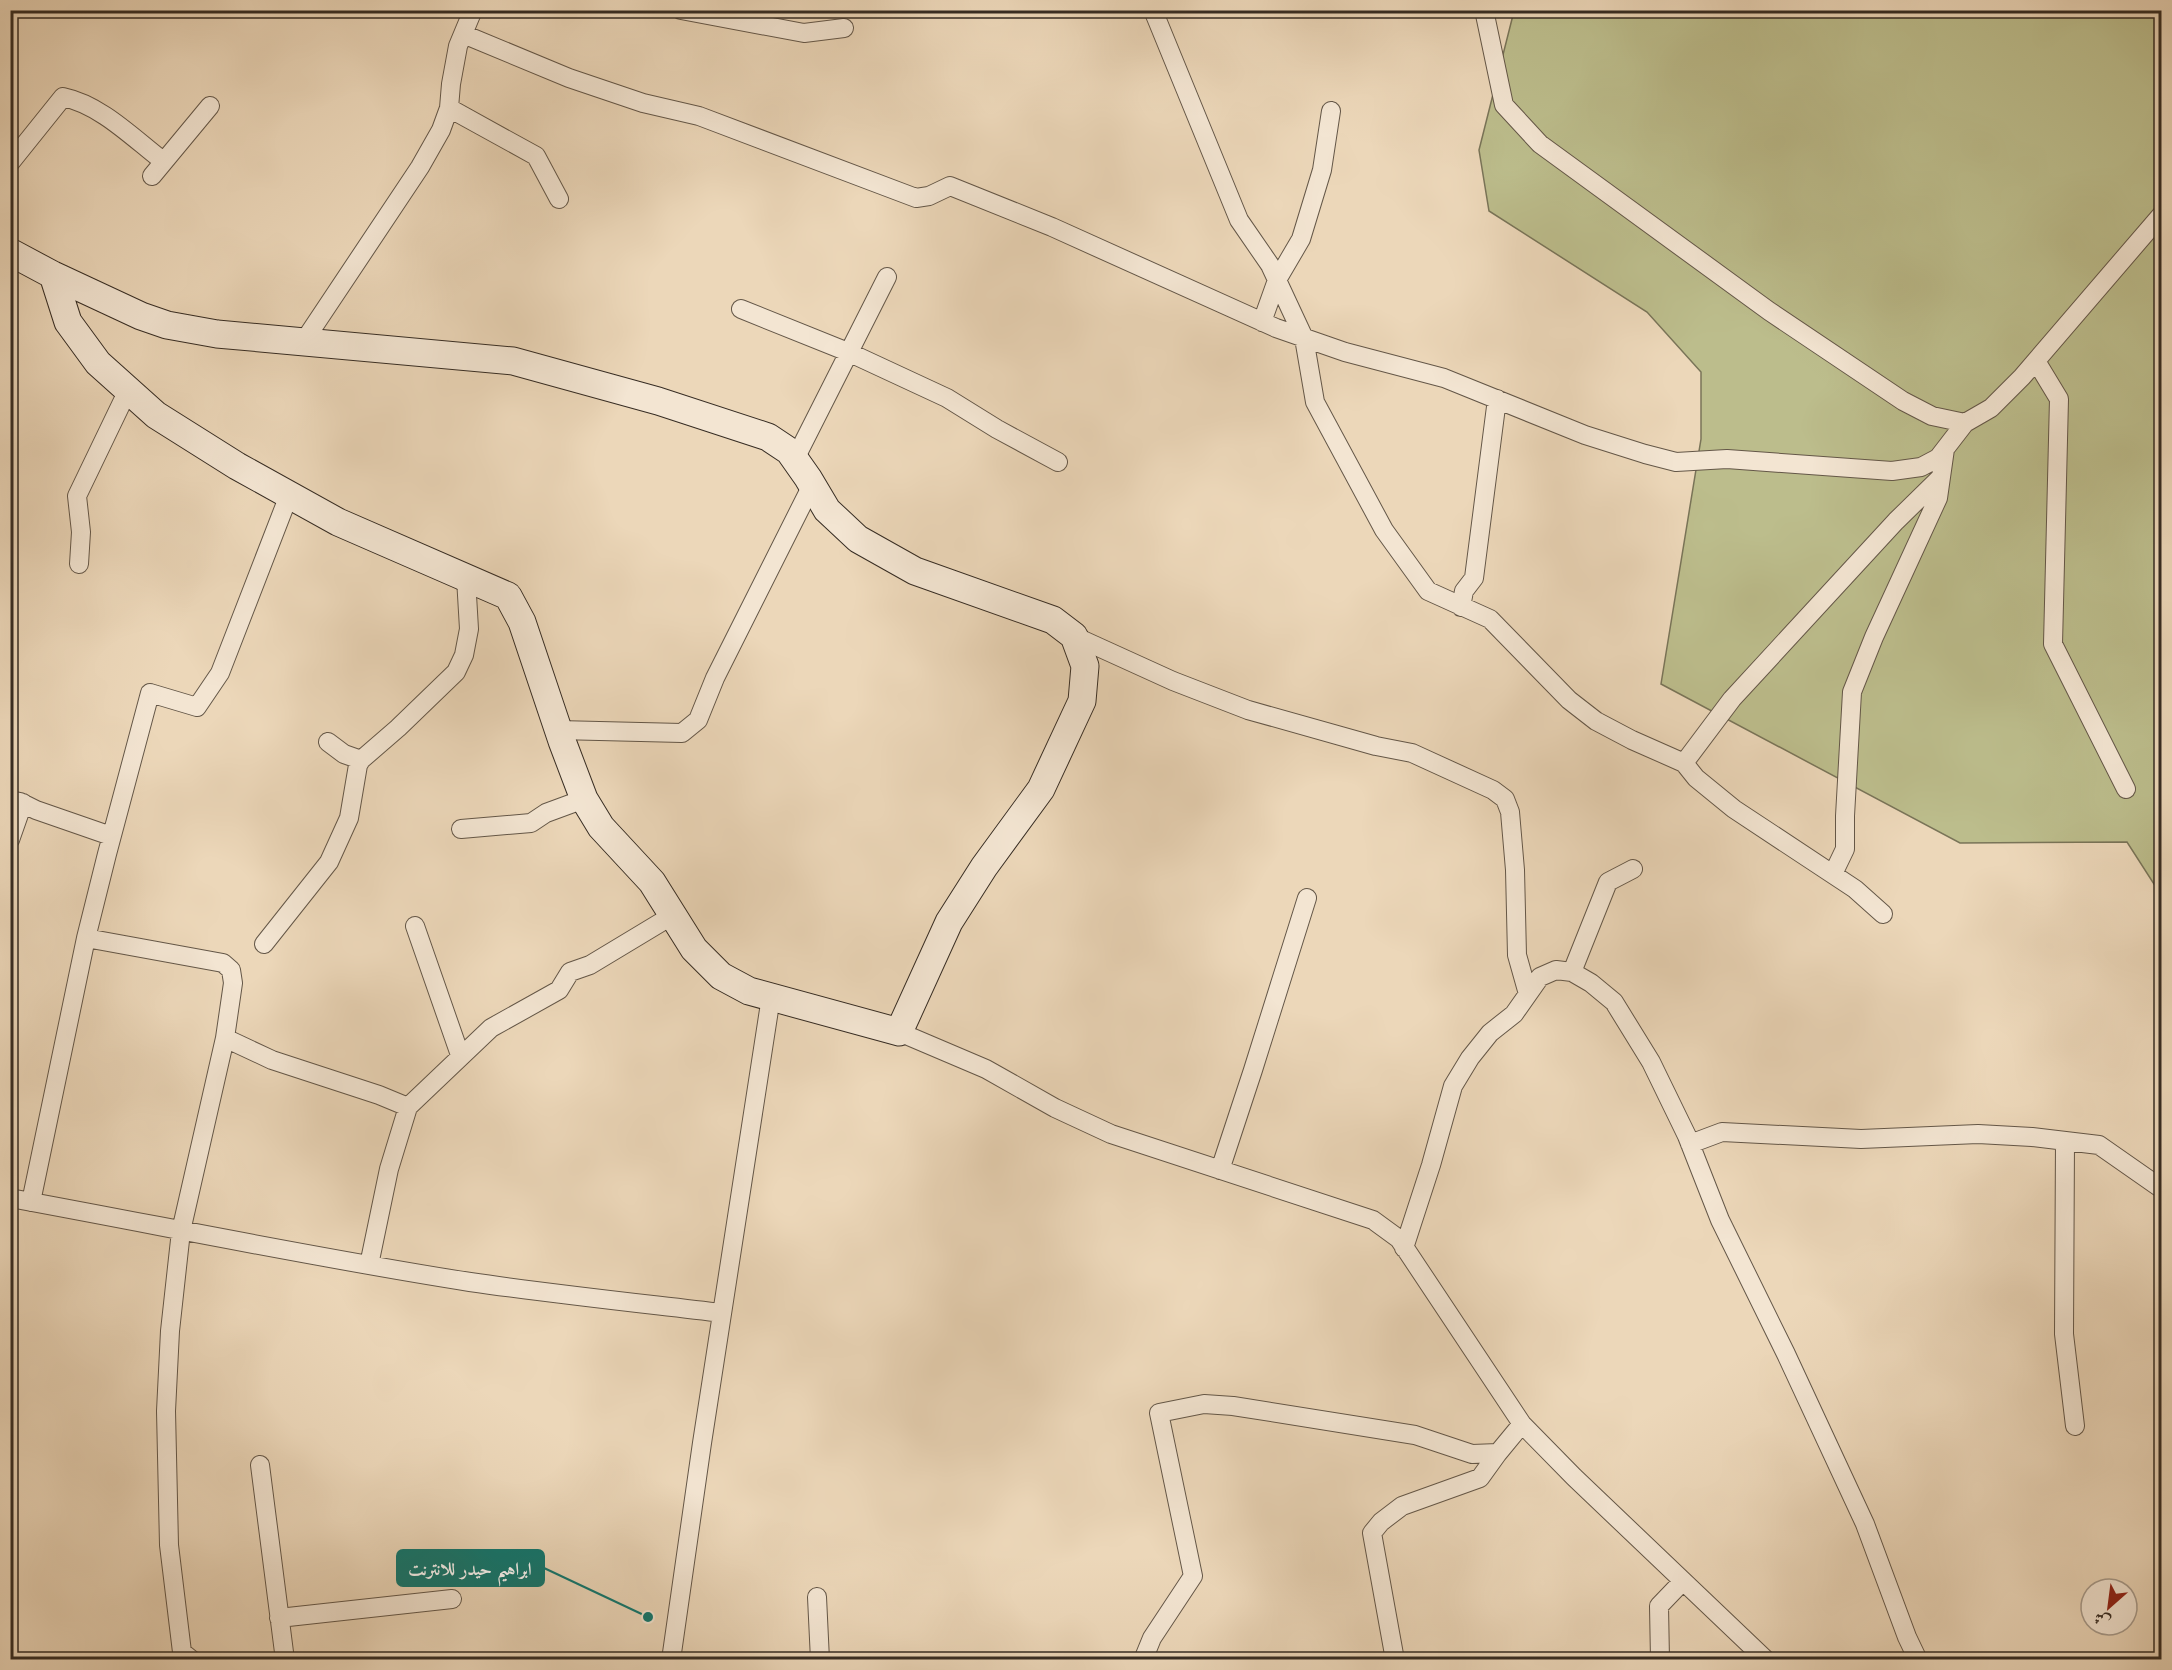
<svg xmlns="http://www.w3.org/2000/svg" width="2172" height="1670" viewBox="0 0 2172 1670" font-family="'Old Standard TT',Amiri,serif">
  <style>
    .green { fill: #bcbd8c; stroke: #797458; stroke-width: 1.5 }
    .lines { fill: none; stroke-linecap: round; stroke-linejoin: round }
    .street-casing { stroke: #645748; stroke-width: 20 }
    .secondary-casing { stroke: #362c23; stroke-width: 29 }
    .street { stroke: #f3e5d2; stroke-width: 18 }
    .secondary { stroke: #f3e5d2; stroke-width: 27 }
    .leader { fill: none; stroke: #0f766e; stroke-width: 2 }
    .callout-dot { fill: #0f766e; stroke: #f3e5d2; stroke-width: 2 }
    .callout { fill: #0f766e; stroke: #0f766e; stroke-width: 2 }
    .callout-label { font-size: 18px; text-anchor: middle; font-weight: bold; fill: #fff }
  </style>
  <rect width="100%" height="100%" fill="#ecd7b9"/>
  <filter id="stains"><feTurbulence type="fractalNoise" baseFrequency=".00333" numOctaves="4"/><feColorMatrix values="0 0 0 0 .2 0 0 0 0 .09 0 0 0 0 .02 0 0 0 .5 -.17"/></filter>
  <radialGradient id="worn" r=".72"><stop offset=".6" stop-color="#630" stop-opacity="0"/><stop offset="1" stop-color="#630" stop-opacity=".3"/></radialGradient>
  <path class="green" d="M 1514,11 L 2161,11 L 2161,895 L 2127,842 L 1960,843 L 1661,684 L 1701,439 L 1701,372 L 1647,312 L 1489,211 L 1479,150 Z"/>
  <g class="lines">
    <g class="street-casing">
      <path id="street" d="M 681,10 L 804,33 L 844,28
        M 1153,10 L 1239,220 L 1270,265 L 1304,338 L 1315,402 L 1384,530 L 1428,591 L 1490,619 L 1569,700 L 1596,721 L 1632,740 L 1684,763 L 1696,778 L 1734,809 L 1855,889 L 1883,914
        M 1484,10 L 1504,105 L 1540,144 L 1769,311 L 1903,401 L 1932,416 L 1965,423 L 1991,408 L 2022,377 L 2162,214
        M 463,34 L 569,78 L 643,103 L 699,116 L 916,198 L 929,196 L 950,186 L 1052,227 L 1276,328 L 1345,352 L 1444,378 L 1585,435 L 1645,454 L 1676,462 L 1727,459 L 1892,471 L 1921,467 L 1938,458 L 1965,423
        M 449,108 L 536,156 L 559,199
        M 10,163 L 63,97 C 101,105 133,138 163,161
        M 152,176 L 210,106
        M 741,309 L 848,352 L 947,398 L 997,429 L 1058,462
        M 1262,322 L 1277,280 L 1301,239 L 1322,170 L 1331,111
        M 304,341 L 420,167 L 441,130 L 449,108 L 451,84 L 458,46 L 473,10
        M 2036,361 L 2059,399 L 2053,644 L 2126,789
        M 795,459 L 887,277
        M 79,564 L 81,532 L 77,496 L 128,390
        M 1461,607 L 1464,591 L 1474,578 L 1497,399
        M 1074,636 L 1173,681 L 1248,710 L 1376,746 L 1412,753 L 1493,790 L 1505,799 L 1510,812 L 1515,870 L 1517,955 L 1528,994
        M 558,730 L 682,733 L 698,720 L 715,678 L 812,485
        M 328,742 L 344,754 L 361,760
        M 1684,763 L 1732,699 L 1896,521 L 1941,477
        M 10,800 L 20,802 L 36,810 L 111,836
        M 461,829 L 531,823 L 546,813 L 584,799
        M 10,840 L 23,803
        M 1833,874 L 1845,849 L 1845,816 L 1852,692 L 1874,637 L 1938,498 L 1945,449
        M 415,926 L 460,1055
        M 86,938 L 223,963 L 231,970 L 233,983 L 225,1038 L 272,1060 L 379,1095 L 408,1107
        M 264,944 L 329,862 L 349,818 L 358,765 L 361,760 L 398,728 L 456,672 L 464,655 L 469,629 L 466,578
        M 1572,972 L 1608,882 L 1633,869
        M 899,1032 L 986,1069 L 1055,1108 L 1111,1134 L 1373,1220 L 1399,1239 L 1522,1424 L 1574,1477 L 1766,1660
        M 2065,1141 L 2064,1334 L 2075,1426
        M 1690,1144 L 1722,1132 L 1861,1139 L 1978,1134 L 2032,1137 L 2099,1145 L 2162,1189
        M 1220,1170 L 1253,1070 L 1307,898
        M 10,1198 C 163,1226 316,1258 470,1282 C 553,1294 638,1303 722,1313
        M 31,1202 L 86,938 L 107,854 L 150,693 L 197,707 L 220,673 L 289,495
        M 1404,1248 L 1431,1165 L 1453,1086 L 1470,1058 L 1490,1033 L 1514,1014 L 1540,977 L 1556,970 L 1572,972 L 1591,983 L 1614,1002 L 1651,1062 L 1687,1136 L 1720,1220 L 1786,1354 L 1865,1524 L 1907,1637 L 1918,1660
        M 369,1265 L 389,1169 L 408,1107 L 491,1028 L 559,990 L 570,972 L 590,965 L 673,915
        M 260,1465 L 285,1660
        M 817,1597 L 820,1660
        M 279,1618 L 452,1599
        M 192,1660 L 182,1652 L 169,1545 L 166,1411 L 170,1331 L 181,1231 L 225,1038
        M 671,1660 L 702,1443 L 771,997
        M 1143,1660 L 1152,1638 L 1193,1576 L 1159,1413 L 1204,1404 L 1233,1406 L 1415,1435 L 1472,1454 L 1498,1453 L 1522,1424
        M 1395,1660 L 1372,1533 L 1381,1522 L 1402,1506 L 1480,1478 L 1498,1453
        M 1660,1660 L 1659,1606 L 1683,1581"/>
    </g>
    <g class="secondary-casing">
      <path id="secondary" d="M 10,252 L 53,275 L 141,316 L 167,325 L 217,334 L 513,361 L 658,401 L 768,437 L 789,451 L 808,478 L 827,510 L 858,539 L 915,571 L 1053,620 L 1074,636 L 1085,666 L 1082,701 L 1041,789 L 984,867 L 949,922 L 899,1032 L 749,991 L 721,976 L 694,949 L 652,882 L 601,827 L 584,799 L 562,741 L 522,622 L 508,596 L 338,522 L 237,466 L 156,415 L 98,363 L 68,322 L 53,275"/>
    </g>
    <use href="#street" class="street"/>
    <use href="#secondary" class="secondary"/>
  </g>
  <path class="leader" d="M648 1617L544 1568"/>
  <circle class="callout-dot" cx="648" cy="1617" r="6"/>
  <rect class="callout" x="397" y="1550" width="147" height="36" rx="6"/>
  <g class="callout-label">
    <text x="470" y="1575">ابراهيم حيدر للانترنت</text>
  </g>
  <rect width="2172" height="1670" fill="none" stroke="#ecd7b9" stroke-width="36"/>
  <rect x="12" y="12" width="2148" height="1646" fill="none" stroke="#362c23" stroke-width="3"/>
  <rect x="18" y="18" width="2136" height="1634" fill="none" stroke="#362c23" stroke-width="1.5"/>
  <g transform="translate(2109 1607) rotate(208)"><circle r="28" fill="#f3e5d2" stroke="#a79b8c" stroke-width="1.5"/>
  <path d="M0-4.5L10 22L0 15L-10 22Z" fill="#8f2418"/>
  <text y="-9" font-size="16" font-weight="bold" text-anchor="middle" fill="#362c23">ش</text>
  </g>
  <rect width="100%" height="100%" filter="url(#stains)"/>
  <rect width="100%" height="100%" fill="url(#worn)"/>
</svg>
